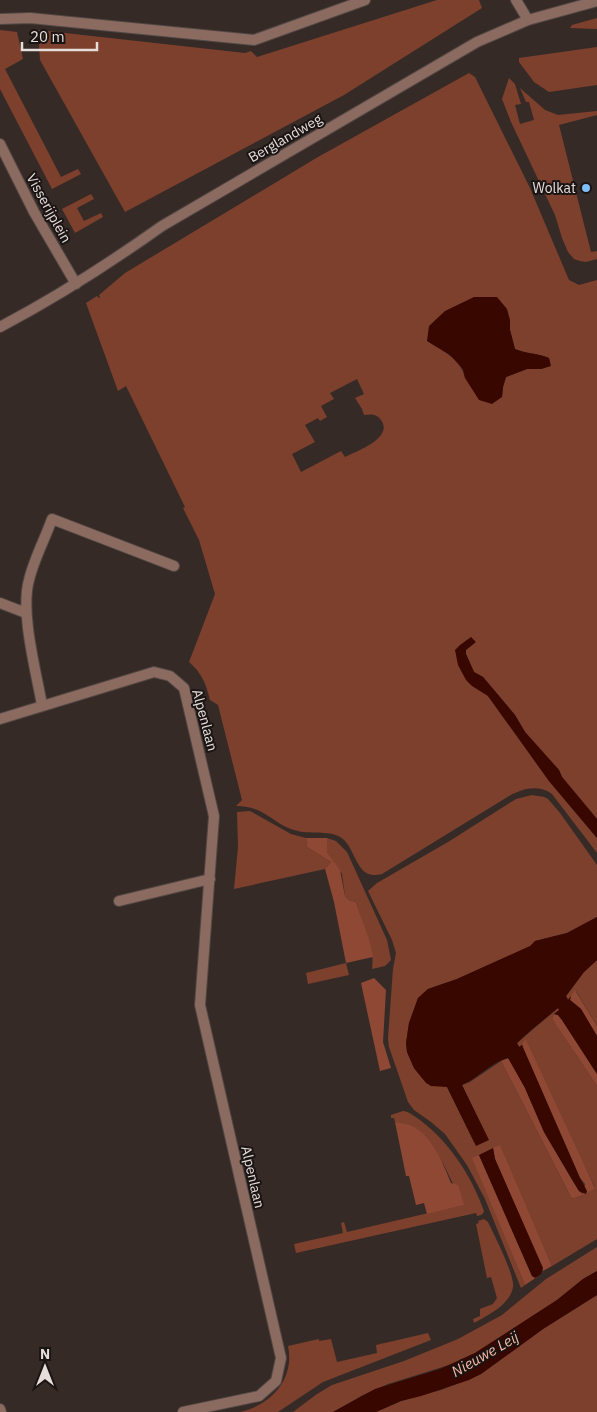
<svg xmlns="http://www.w3.org/2000/svg" width="597" height="1412" viewBox="0 0 597 1412" font-family="'IBM Plex Sans',sans-serif">
  <style>
    .green { fill: #7d402d; fill-rule: evenodd }
    .forest { fill: #8f4833 }
    .water { fill: #380700 }
    .lines { fill: none; stroke-linecap: round; stroke-linejoin: round }
    .minor-casing { stroke: #524744; stroke-width: 12 }
    .minor { stroke: #8b6a60; stroke-width: 10 }
    .poi-dot { fill: #7ebef9; stroke: #1a1413; stroke-width: 2 }
    .labels { text-anchor: middle; dominant-baseline: central; stroke-width: 4; stroke-linejoin: round; paint-order: stroke }
    .street-label { font-size: 14px; fill: #e6dedb; stroke: #1a1413 }
    .poi-label { font-size: 14px; fill: #e6dedb; stroke: #1a1413; text-anchor: end }
    .water-label { font-size: 15px; font-style: italic; fill: #f7b8a4; stroke: #1a1413 }
  </style>
  <rect width="100%" height="100%" fill="#362a27"/>
  <path class="green" d="M 437,0 L 479,0 L 482,8 L 344,95 L 125,212 L 40,60 L 38,30 L 245,53 L 251,51 L 257,57 Z
    M 597,18 L 597,29 L 570,28 L 572,25 Z
    M 0,30 L 17,32 L 23,59 L 5,69 L 61,177 L 78,169 L 81,174 L 52,189 L 0,89 Z
    M 597,47 L 597,85 L 549,92 L 534,82 L 519,62 L 519,58 Z
    M 469,73 L 475,77 L 530,188 L 569,280 L 579,285 L 597,280 L 597,819 L 562,777 L 559,770 L 525,732 L 515,715 L 483,677 L 474,672 L 466,654 L 466,650 L 475,642 L 455,650 L 549,781 L 597,838 L 597,853 L 552,794 C 538,784 522,789 509,796 L 382,874 C 356,881 357,851 343,839 C 331,829 312,835 298,831 C 272,825 267,806 236,806 L 242,800 L 218,705 L 210,700 C 206,684 202,673 189,662 L 215,594 L 199,540 L 183,508 L 185,507 L 126,386 L 118,391 L 86,303 L 97,296 L 99,298 L 100,297 L 99,295 L 125,273 L 318,157 ZM 474,297 L 510,320 L 510,330 L 515,349 C 526,354 538,353 549,358 L 550,366 L 541,369 L 527,369 L 506,377 L 503,387 L 502,397 L 465,378 C 461,359 443,351 427,341 ZM 357,379 L 364,394 L 355,398 L 362,409 L 364,415 C 371,414 377,414 381,420 C 394,438 357,451 345,457 L 341,451 L 301,472 L 292,454 L 315,442 L 305,425 L 318,418 L 320,421 L 327,417 L 321,406 L 334,399 L 330,393 Z
    M 509,78 L 515,84 L 521,104 L 515,105 L 520,124 L 534,120 L 529,102 L 526,102 L 520,88 L 545,110 L 558,115 L 597,111 L 597,115 L 559,125 L 591,252 L 597,251 L 597,259 L 586,262 L 580,261 L 574,259 L 568,252 L 562,238 L 555,215 L 511,122 L 502,99 Z
    M 91,194 L 94,199 L 77,208 L 84,221 L 101,213 L 103,217 L 75,233 L 62,209 Z
    M 532,795 L 544,797 L 548,799 L 560,813 L 597,865 L 597,917 L 567,933 L 535,941 L 531,946 L 457,979 L 428,989 L 418,998 L 409,1023 L 406,1043 L 407,1052 L 414,1068 L 422,1078 L 447,1087 L 474,1142 L 488,1140 L 462,1085 L 470,1082 L 501,1061 L 572,1199 L 586,1194 L 595,1187 L 522,1042 L 522,1045 L 519,1047 L 517,1043 L 558,1008 L 560,1010 L 554,1014 L 552,1019 L 597,1086 L 597,1239 L 552,1266 L 500,1146 L 473,1158 L 525,1285 L 521,1288 L 485,1199 L 467,1165 L 445,1134 L 431,1122 L 414,1110 L 408,1102 L 389,1047 L 388,1038 L 393,969 L 396,953 L 392,940 L 368,891 L 377,883 L 448,842 L 516,799 Z
    M 250,811 L 291,834 L 306,838 L 307,847 L 331,862 L 325,869 L 234,889 L 238,847 L 237,812 Z
    M 327,838 L 336,841 L 347,852 L 387,940 L 391,960 L 385,966 L 372,969 C 374,953 370,944 364,930 C 361,921 359,911 356,902 L 349,900 L 345,896 L 342,874 L 327,852 Z
    M 597,960 L 597,1026 L 576,991 L 568,1000 L 566,996 L 584,972 Z
    M 346,963 L 349,975 L 308,984 L 306,973 Z
    M 403,1111 C 410,1112 414,1116 420,1120 C 450,1143 471,1175 484,1211 C 483,1215 481,1215 477,1216 L 476,1213 L 296,1253 L 294,1244 L 343,1233 L 341,1223 L 344,1222 L 347,1232 L 463,1205 L 443,1163 L 413,1127 L 395,1122 L 394,1118 L 391,1118 L 391,1115 Z
    M 484,1219 L 488,1222 C 494,1235 515,1275 513,1287 C 510,1305 488,1315 474,1323 L 473,1319 L 480,1316 L 480,1309 L 493,1304 L 497,1298 L 491,1277 L 487,1278 L 476,1224 L 479,1223 L 478,1221 Z
    M 597,1247 L 597,1271 L 583,1279 L 557,1300 L 475,1353 L 452,1364 L 388,1384 L 363,1395 L 333,1412 L 293,1412 L 317,1394 L 332,1385 L 404,1361 L 458,1339 L 502,1315 L 546,1279 Z
    M 597,1295 L 597,1412 L 376,1412 L 401,1401 L 441,1390 L 481,1374 L 543,1329 Z
    M 428,1333 L 431,1340 L 323,1382 L 278,1412 L 240,1412 C 271,1405 295,1379 288,1346 L 319,1339 L 319,1341 L 331,1339 L 337,1362 L 377,1353 L 376,1345 Z"/>
  <path class="forest" d="M 306,838 L 327,838 L 327,852 L 340,870 L 345,896 L 349,900 L 356,902 C 361,920 371,939 373,957 L 346,963 L 334,902 L 325,869 L 331,862 L 307,847 Z
    M 374,978 L 386,990 L 383,1042 L 391,1068 L 380,1071 L 361,983 Z
    M 575,990 L 597,1026 L 597,1036 L 581,1009 L 570,1000 L 571,996 Z
    M 554,1014 L 558,1015 L 562,1020 L 597,1074 L 597,1086 L 552,1019 Z
    M 526,1040 L 595,1188 L 586,1194 L 572,1199 L 501,1061 L 508,1058 L 510,1060 L 525,1088 L 544,1132 L 572,1180 L 579,1191 L 583,1194 L 585,1184 L 580,1178 L 523,1050 L 522,1043 Z
    M 395,1122 C 401,1123 408,1124 414,1127 C 433,1138 443,1163 451,1183 L 458,1185 L 464,1205 L 427,1214 L 424,1203 L 416,1205 L 409,1176 L 406,1176 Z
    M 500,1145 L 552,1266 L 543,1271 L 495,1159 L 493,1148 Z
    M 479,1155 L 532,1276 L 537,1277 L 525,1285 L 472,1158 Z"/>
  <path class="water" d="M 474,297 L 497,297 L 507,309 L 510,320 L 510,330 L 515,349 C 526,354 538,353 549,358 L 551,366 L 541,369 L 527,369 L 506,377 L 503,387 L 502,397 L 492,404 L 479,400 L 465,378 L 463,369 L 450,355 L 427,341 L 429,326 L 445,311 Z
    M 471,637 L 476,642 L 466,650 L 466,654 L 474,672 L 483,677 L 515,715 L 525,732 L 559,770 L 562,777 L 597,819 L 597,838 L 549,781 L 488,696 L 472,686 L 466,680 L 458,665 L 455,650 L 460,645 Z
    M 597,917 L 597,960 L 584,972 L 566,996 L 568,1000 L 571,996 L 570,1000 L 581,1009 L 597,1036 L 597,1074 L 562,1020 L 558,1015 L 554,1014 L 559,1010 L 558,1008 L 530,1031 L 517,1043 L 519,1047 L 522,1045 L 580,1178 L 587,1191 L 586,1194 L 579,1191 L 544,1132 L 525,1088 L 508,1058 C 491,1062 478,1078 462,1085 L 489,1140 L 476,1146 L 447,1087 L 431,1086 L 426,1083 L 414,1068 L 407,1052 L 406,1043 L 409,1023 L 418,998 L 428,989 L 457,979 L 530,946 L 535,941 L 567,933 Z
    M 493,1148 L 495,1159 L 543,1268 L 541,1274 L 535,1278 L 532,1276 L 479,1155 Z
    M 597,1271 L 597,1295 L 543,1329 L 481,1374 L 469,1380 L 421,1396 L 401,1401 L 376,1412 L 333,1412 L 375,1389 L 440,1369 L 475,1353 L 557,1300 L 583,1279 Z"/>
  <g class="lines">
    <g class="minor-casing">
      <path id="minor" d="M 516,0 L 528,20
        M 0,19 L 30,18 L 254,40 L 365,0
        M 0,144 L 34,212 L 76,284
        M 0,327 C 57,297 110,263 162,226 L 477,42 L 528,20 L 597,1
        M 0,603 L 26,613
        M 42,705 C 36,671 20,612 29,580 C 34,559 45,539 52,519 L 174,566
        M 0,719 L 154,672 L 170,676 L 184,688 L 214,816 L 200,1005 L 281,1358 L 276,1381 L 259,1396 L 183,1412
        M 119,901 L 210,879
        M 0,1409 L 1,1412"/>
    </g>
    <use href="#minor" class="minor"/>
  </g>
  <circle class="poi-dot" cx="586" cy="188" r="5"/>
  <g class="labels">
    <g class="street-label">
      <text transform="translate(285 138) rotate(-30)">Berglandweg</text>
      <text transform="translate(49 208) rotate(61)">Visserijplein</text>
      <text transform="translate(205 720) rotate(75)">Alpenlaan</text>
      <text transform="translate(253 1177) rotate(77)">Alpenlaan</text>
    </g>
    <g class="poi-label">
      <text x="576" y="188">Wolkat</text>
    </g>
    <g class="water-label">
      <text transform="translate(485 1354) rotate(-30)">Nieuwe Leij</text>
    </g>
  </g>
  <g transform="translate(45 1367)" stroke="#1a1413" stroke-width="4" paint-order="stroke">
  <path d="M0-4L9 19L0 12L-9 19Z" fill="#e6dedb"/>
  <text y="-8" font-size="14" font-weight="bold" text-anchor="middle" fill="#e6dedb">N</text>
  </g>
  <path d="M22 42v8h75v-8" fill="none" stroke="#e6dedb" stroke-width="2.5"/>
  <text x="30" y="42" font-size="15" fill="#e6dedb" stroke="#1a1413" stroke-width="4" paint-order="stroke">20 m</text>
</svg>
